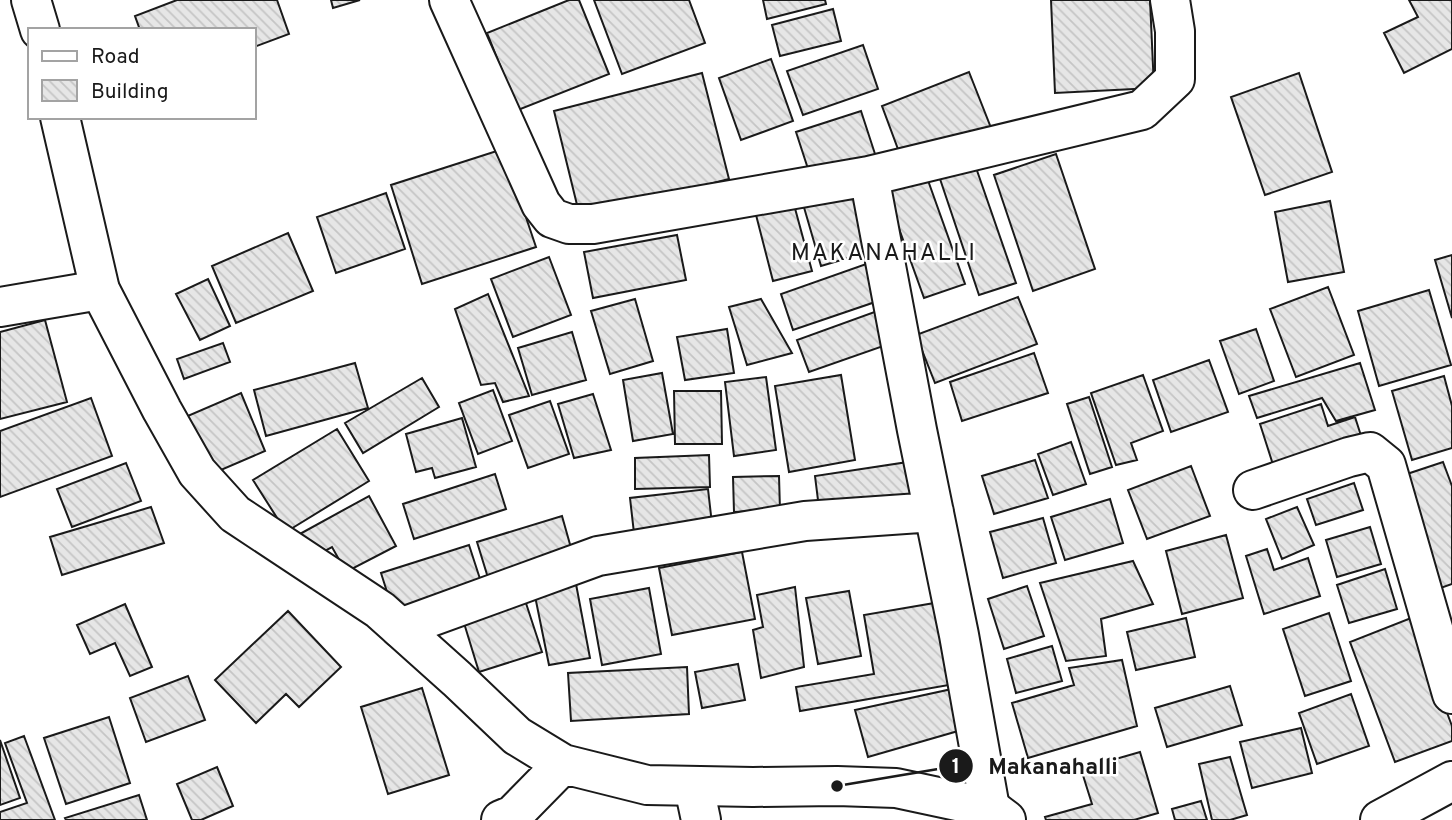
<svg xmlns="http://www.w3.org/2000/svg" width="1452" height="820" viewBox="0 0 1452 820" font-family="Overpass,sans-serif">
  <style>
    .building { fill: url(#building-back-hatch); stroke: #1a1a1a; stroke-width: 2 }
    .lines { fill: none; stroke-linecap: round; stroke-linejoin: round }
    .street-casing { stroke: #1a1a1a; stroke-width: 42 }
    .secondary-casing { stroke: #1a1a1a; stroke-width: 42 }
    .street { stroke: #fff; stroke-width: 38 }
    .secondary { stroke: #fff; stroke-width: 38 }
    .labels { text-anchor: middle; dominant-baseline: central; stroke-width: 5; stroke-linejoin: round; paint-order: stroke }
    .quarter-label { font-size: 24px; letter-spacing: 2px; fill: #1a1a1a; stroke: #fff }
    .leader { fill: none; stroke: #1a1a1a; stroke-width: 2.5 }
    .callout-dot { fill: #1a1a1a; stroke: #fff; stroke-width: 2.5 }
    .mark-label { font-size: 21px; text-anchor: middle; font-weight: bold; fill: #fff }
    .callout-label { font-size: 23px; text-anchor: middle; font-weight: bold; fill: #1a1a1a; stroke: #fff; stroke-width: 5; stroke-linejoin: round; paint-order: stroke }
  </style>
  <defs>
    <pattern id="building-back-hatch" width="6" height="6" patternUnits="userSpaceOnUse" patternTransform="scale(1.75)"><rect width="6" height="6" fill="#e6e6e6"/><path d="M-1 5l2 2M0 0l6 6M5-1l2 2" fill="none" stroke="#c5c5c5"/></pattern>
  </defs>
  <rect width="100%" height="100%" fill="#fff"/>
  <path class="building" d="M 177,0 L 277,0 L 289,34 L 254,47 L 254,30 L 140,30 L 135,16 Z
    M 331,0 L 360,0 L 333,8 Z
    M 569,0 L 579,0 L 609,74 L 518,110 L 487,33 Z
    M 594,0 L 689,0 L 705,43 L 622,74 Z
    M 763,0 L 825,0 L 826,4 L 767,19 Z
    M 1051,0 L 1150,0 L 1154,88 L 1055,93 Z
    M 1409,0 L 1452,0 L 1452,49 L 1404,73 L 1384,33 L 1418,17 Z
    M 833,9 L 841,41 L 780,56 L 772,25 Z
    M 863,45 L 878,89 L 803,115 L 787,71 Z
    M 771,59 L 793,121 L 741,140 L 719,78 Z
    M 969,72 L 993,133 L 905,168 L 882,106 Z
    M 702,73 L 729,179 L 580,217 L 554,111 Z
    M 1299,73 L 1332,172 L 1265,195 L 1231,97 Z
    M 861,111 L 876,157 L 811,178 L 796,132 Z
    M 503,149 L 536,247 L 422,284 L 391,185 Z
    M 1056,154 L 1095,269 L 1033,291 L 994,175 Z
    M 973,159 L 1016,283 L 979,295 L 937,170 Z
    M 925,172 L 965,284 L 924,298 L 884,187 Z
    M 851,182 L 872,251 L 821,266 L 801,197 Z
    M 386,193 L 405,249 L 336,273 L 317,217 Z
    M 793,201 L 812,271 L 773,281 L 755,211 Z
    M 1330,201 L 1344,272 L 1288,282 L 1275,212 Z
    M 288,233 L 313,291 L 236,323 L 212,266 Z
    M 677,235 L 686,280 L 593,298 L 584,252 Z
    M 1452,255 L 1452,318 L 1435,260 Z
    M 549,257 L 571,315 L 513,337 L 491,279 Z
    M 869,263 L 881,300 L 793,330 L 781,294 Z
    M 208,279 L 230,326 L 200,340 L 176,294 Z
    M 1328,287 L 1354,355 L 1296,377 L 1270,309 Z
    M 1429,290 L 1451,365 L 1379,386 L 1358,311 Z
    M 488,294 L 529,396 L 503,402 L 495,383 L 481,385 L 455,309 Z
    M 1018,297 L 1037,344 L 935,383 L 916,335 Z
    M 635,299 L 653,361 L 610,374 L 591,311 Z
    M 761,299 L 792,353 L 747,365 L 729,307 Z
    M 880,310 L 892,343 L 809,372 L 797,340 Z
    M 45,320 L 67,402 L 0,419 L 0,332 Z
    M 727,329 L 734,373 L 685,380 L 677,337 Z
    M 1256,329 L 1274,381 L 1239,394 L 1220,341 Z
    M 572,332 L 586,380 L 532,395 L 518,348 Z
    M 223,343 L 230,362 L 184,379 L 177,359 Z
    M 1034,353 L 1048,393 L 962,421 L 950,382 Z
    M 1209,360 L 1228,412 L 1171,432 L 1153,380 Z
    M 355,363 L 368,408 L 266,436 L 254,390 Z
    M 1360,363 L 1375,410 L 1336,421 L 1322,398 L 1257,418 L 1249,396 Z
    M 662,373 L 673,434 L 633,441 L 623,380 Z
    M 841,375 L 855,460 L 789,472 L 775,386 Z
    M 1143,375 L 1163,431 L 1131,443 L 1137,460 L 1116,465 L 1091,393 Z
    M 1444,376 L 1452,406 L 1452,448 L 1412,460 L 1392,391 Z
    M 766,377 L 776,450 L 734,456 L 725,382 Z
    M 422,378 L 439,407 L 363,453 L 345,423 Z
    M 493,390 L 512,441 L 478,454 L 459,403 Z
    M 674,391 L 721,391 L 722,444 L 675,444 Z
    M 241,393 L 265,451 L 207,476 L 183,418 Z
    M 593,394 L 611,450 L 574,458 L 558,404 Z
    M 1089,397 L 1112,467 L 1090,474 L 1067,404 Z
    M 91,398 L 112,456 L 0,497 L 0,431 Z
    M 550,401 L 569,454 L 528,468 L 509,415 Z
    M 1321,404 L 1328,426 L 1355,417 L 1364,445 L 1276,474 L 1260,424 Z
    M 462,418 L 476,467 L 435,478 L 432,468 L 416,472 L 406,434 Z
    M 337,429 L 369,481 L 286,532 L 253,480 Z
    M 1071,442 L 1086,484 L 1053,495 L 1038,454 Z
    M 709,455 L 710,487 L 635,489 L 635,458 Z
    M 1035,460 L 1048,498 L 994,514 L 982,476 Z
    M 908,462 L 914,502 L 820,516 L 815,476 Z
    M 1443,462 L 1452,486 L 1452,584 L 1432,591 L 1395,478 Z
    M 126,463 L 141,501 L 72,527 L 57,489 Z
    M 1191,466 L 1210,516 L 1147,539 L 1128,490 Z
    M 495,474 L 506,509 L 414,539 L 403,504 Z
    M 779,476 L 780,510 L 734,512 L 733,477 Z
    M 1354,483 L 1363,510 L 1316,525 L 1307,499 Z
    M 708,489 L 713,533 L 635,542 L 630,498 Z
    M 369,496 L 396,546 L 346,572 L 332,547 L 310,559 L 298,535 Z
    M 1110,499 L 1123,543 L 1065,560 L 1051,517 Z
    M 151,507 L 164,543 L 62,575 L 50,537 Z
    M 1297,507 L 1314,545 L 1282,559 L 1266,519 Z
    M 562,516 L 573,555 L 489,581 L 477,542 Z
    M 1043,518 L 1056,563 L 1003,578 L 990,532 Z
    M 1370,527 L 1381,564 L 1337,577 L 1326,540 Z
    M 1226,535 L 1243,598 L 1182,614 L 1166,551 Z
    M 469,545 L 482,585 L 394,614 L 381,573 Z
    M 1267,549 L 1274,570 L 1308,558 L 1320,596 L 1264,614 L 1246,556 Z
    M 742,552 L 755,619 L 672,635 L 659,568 Z
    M 1133,561 L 1153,604 L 1101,619 L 1106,656 L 1066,661 L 1040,583 Z
    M 1385,569 L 1397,609 L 1349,623 L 1337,585 Z
    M 576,584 L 590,658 L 549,665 L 534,591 Z
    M 1027,586 L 1044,636 L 1004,649 L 988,599 Z
    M 795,587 L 804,667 L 761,678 L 753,630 L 763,627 L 757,595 Z
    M 649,588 L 661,654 L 602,665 L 590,599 Z
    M 522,591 L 542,652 L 479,672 L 460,610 Z
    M 849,591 L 861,656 L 818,664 L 806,598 Z
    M 952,600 L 966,682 L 800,711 L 796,687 L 874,674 L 864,615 Z
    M 125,604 L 152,667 L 130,676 L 115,643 L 90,654 L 77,625 Z
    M 288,611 L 341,667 L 299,707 L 286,694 L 256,723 L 215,680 Z
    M 1329,613 L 1351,681 L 1305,696 L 1283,629 Z
    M 1186,618 L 1195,657 L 1136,670 L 1127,632 Z
    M 1411,618 L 1452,726 L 1452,741 L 1395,762 L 1350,642 Z
    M 1052,646 L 1062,681 L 1016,693 L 1007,659 Z
    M 1122,660 L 1137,726 L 1028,758 L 1012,703 L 1074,685 L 1069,668 Z
    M 738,664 L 745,700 L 702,708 L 695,672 Z
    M 687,667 L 689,714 L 571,721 L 568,673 Z
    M 188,676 L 205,720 L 146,742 L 130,698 Z
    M 1230,686 L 1242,725 L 1167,747 L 1155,708 Z
    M 422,688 L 449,775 L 388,794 L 361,707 Z
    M 952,689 L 965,729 L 868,757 L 855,710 Z
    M 1351,694 L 1369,746 L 1317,764 L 1299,713 Z
    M 109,717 L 130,783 L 66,804 L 44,738 Z
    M 1301,728 L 1312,773 L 1252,788 L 1240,742 Z
    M 24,736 L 55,820 L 0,820 L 0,812 L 27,803 L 5,743 Z
    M 0,740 L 20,798 L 0,805 Z
    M 1140,752 L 1158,813 L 1134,820 L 1046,820 L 1045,817 L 1092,804 L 1081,769 Z
    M 1230,757 L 1247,815 L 1230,820 L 1212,820 L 1199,764 Z
    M 217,767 L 233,806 L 201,820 L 192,820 L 177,784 Z
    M 139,795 L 147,820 L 66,820 L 65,818 Z
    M 1201,801 L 1207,820 L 1175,820 L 1172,809 Z"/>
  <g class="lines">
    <g class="street-casing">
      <path id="street" d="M 449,0 L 541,204 L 552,218 L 569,224 L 593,224 L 869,176 L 917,430 L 959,635 L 990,808
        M 869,176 L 1142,110 L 1175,79 L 1175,31 L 1170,0
        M 0,307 L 100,290
        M 1253,490 L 1349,457 L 1370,452 L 1386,465 L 1452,694
        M 400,628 L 598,556 L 805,521 L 934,512
        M 694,787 L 701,820"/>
    </g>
    <g class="secondary-casing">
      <path id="secondary" d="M 31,0 L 40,30
        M 60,117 L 100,290 L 162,410 L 197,472 L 235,514 L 380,610 L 457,679 L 517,736 L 563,764 L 647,785 L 753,787 L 837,786 L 896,788 L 990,808 L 1006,820
        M 501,820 L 513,815 L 563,764
        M 1380,820 L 1452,781"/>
    </g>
    <use href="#street" class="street"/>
    <use href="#secondary" class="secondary"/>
  </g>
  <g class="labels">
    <g class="quarter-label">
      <text x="884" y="254">MAKANAHALLI</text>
    </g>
  </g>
  <path class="leader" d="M837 786L956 766"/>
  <g class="callout-dot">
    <circle cx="837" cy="786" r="7"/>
    <circle cx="956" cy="766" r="18"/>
  </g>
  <g class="mark-label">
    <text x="956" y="773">1</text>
  </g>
  <g class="callout-label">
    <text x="1053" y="774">Makanahalli</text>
  </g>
  <rect x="28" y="28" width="228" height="91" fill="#ffffff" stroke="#a3a3a3" stroke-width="2"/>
  <rect x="42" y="51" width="35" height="10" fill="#ffffff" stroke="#a3a3a3" stroke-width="2"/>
  <text x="91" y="63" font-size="21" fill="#1a1a1a">Road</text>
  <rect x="42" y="80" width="35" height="21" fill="url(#building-back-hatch)" stroke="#a3a3a3" stroke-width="2"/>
  <text x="91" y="98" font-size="21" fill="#1a1a1a">Building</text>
</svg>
